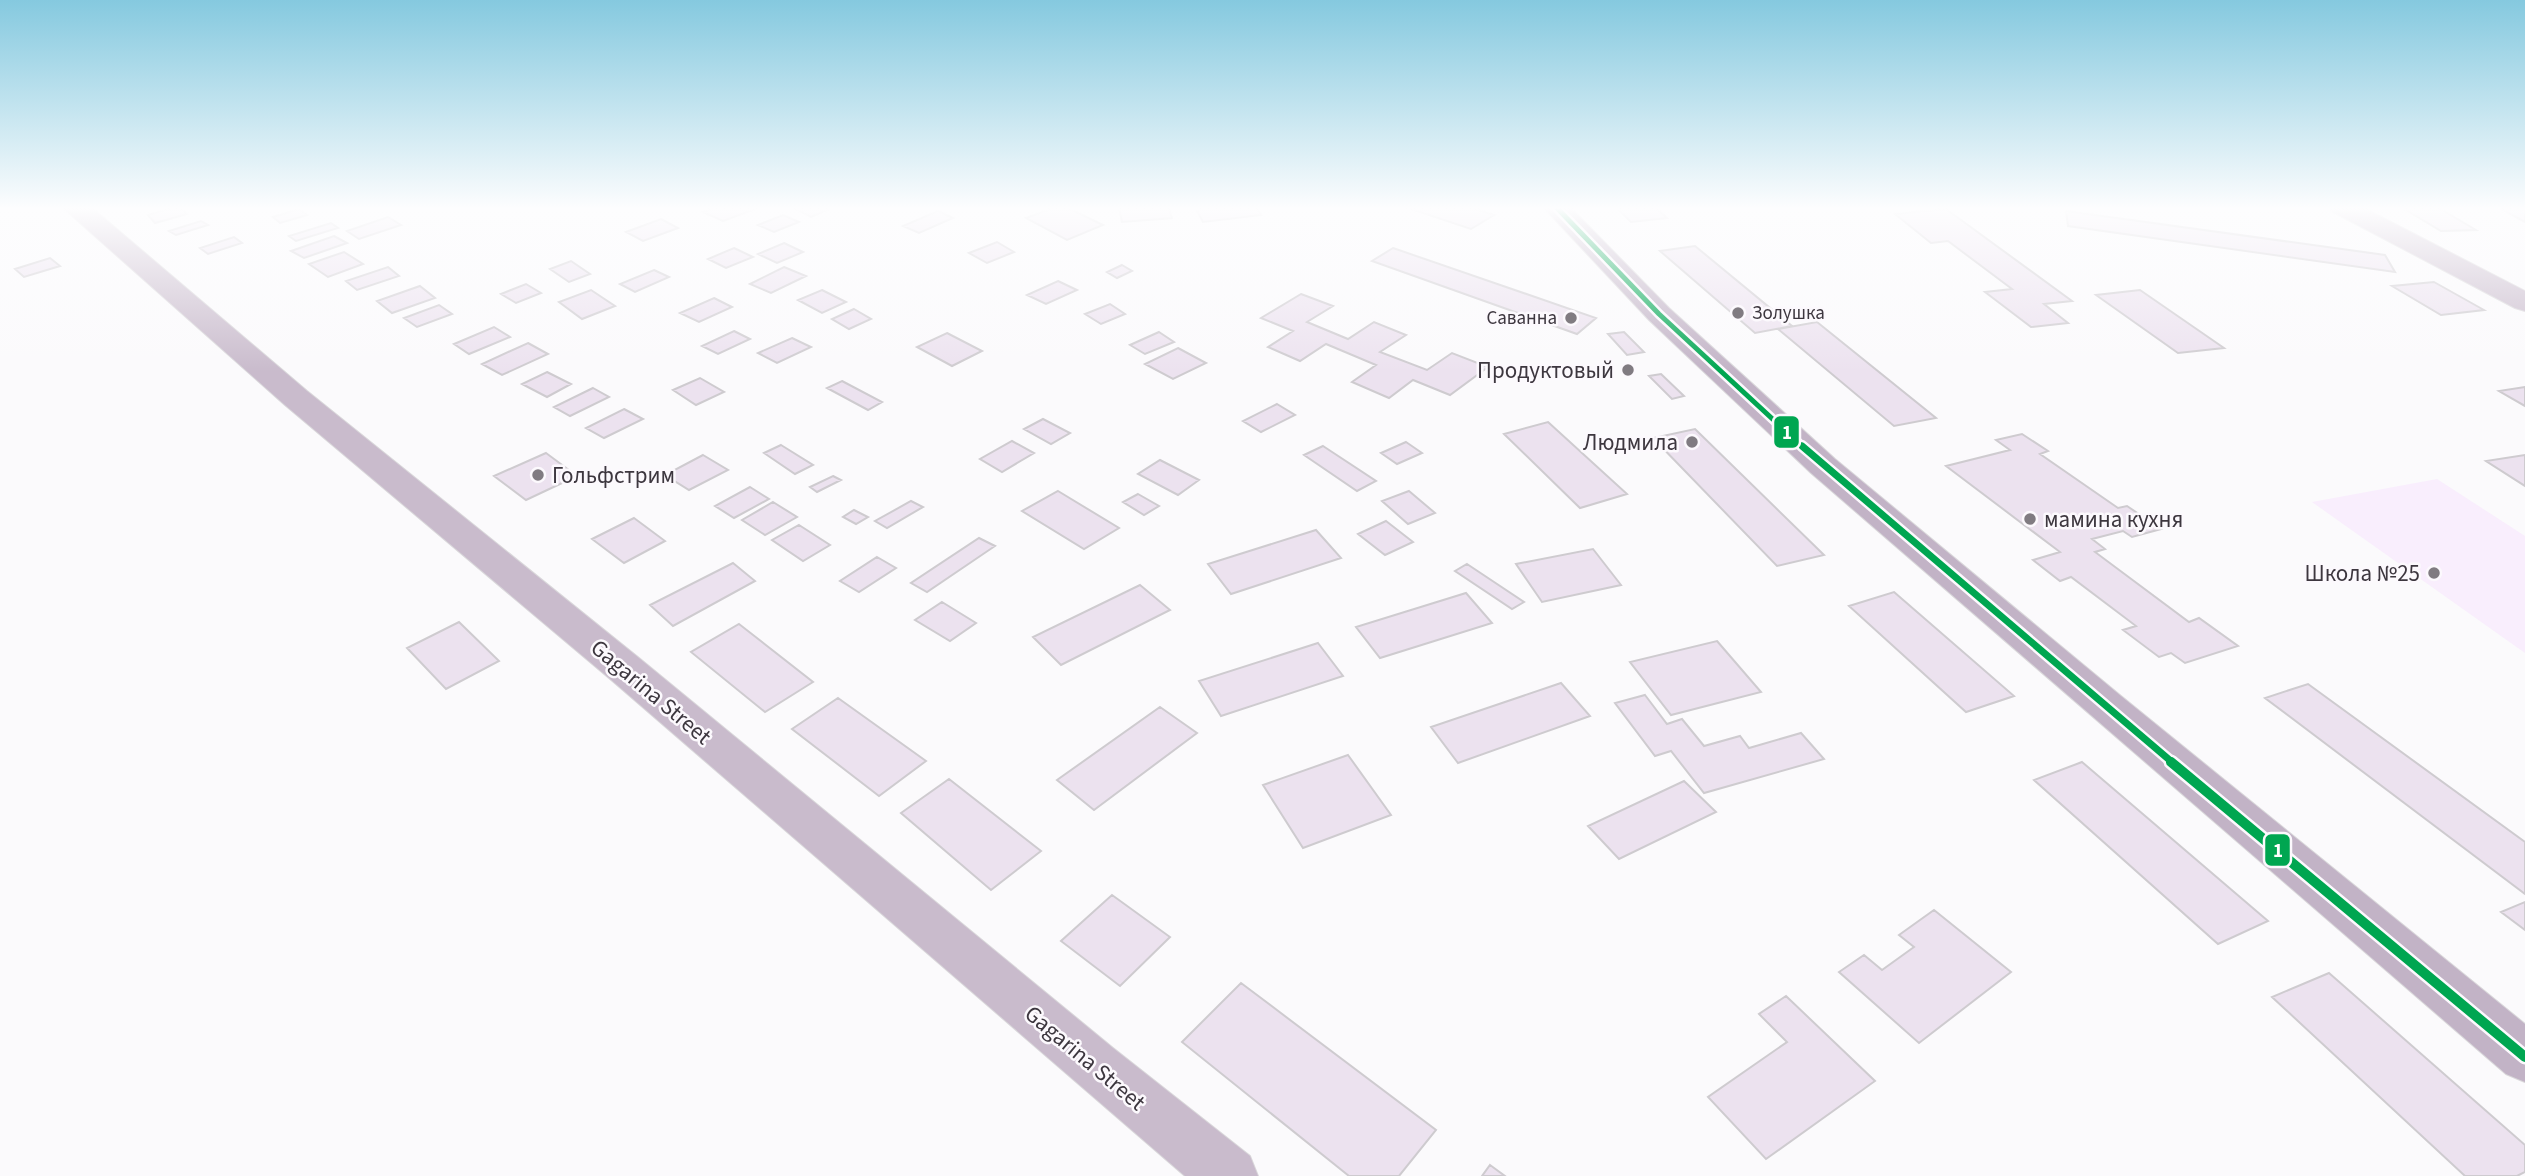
<svg xmlns="http://www.w3.org/2000/svg" width="2525" height="1176" viewBox="0 0 2525 1176" font-family="'Source Sans 3',sans-serif">
  <style>
    .green { fill: #f9eefd }
    .building { fill: #ece2ef; stroke: #cecbcf; stroke-width: 2 }
    .lines { fill: none; stroke-linecap: round; stroke-linejoin: round }
    .secondary-casing { stroke: #d9d7da; stroke-width: 2 }
    .primary-casing { stroke: #d9d7da; stroke-width: 2 }
    .secondary { fill: #c9bbcc; fill-rule: evenodd }
    .primary { fill: #c2b3c6; fill-rule: evenodd }
    .bus-1-far2-casing { stroke: #fcf9fd; stroke-width: 10 }
    .bus-1-far1-casing { stroke: #fcf9fd; stroke-width: 12 }
    .bus-1-casing { stroke: #fcf9fd; stroke-width: 15 }
    .bus-1-far2 { stroke: #00a651; stroke-width: 5 }
    .bus-1-far1 { stroke: #00a651; stroke-width: 7 }
    .bus-1 { stroke: #00a651; stroke-width: 10 }
    .poi-dot { fill: #807b81; stroke: #fcf9fd; stroke-width: 2.5 }
    .labels { text-anchor: middle; dominant-baseline: central; stroke-width: 5; stroke-linejoin: round; paint-order: stroke }
    .far-poi-label { font-size: 19px; fill: #3d373f; stroke: #fcf9fd; text-anchor: start }
    .poi-label { font-size: 23px; fill: #3d373f; stroke: #fcf9fd; text-anchor: end }
    .street-label { font-size: 23px; fill: #3d373f; stroke: #fcf9fd }
    .line-badge { stroke: #fcf9fd; stroke-width: 2.5 }
    .badge-label { font-size: 19px; text-anchor: middle; font-weight: bold; fill: #fff }
  </style>
  <rect width="100%" height="100%" fill="#fbfafc"/>
  <path class="green" d="M 2437,479 L 2525,536 L 2525,653 L 2312,502 Z"/>
  <path class="building" d="M 175,207 L 180,207 L 187,214 L 155,223 L 148,215 Z
    M 716,207 L 751,207 L 755,209 L 723,221 L 703,212 Z
    M 802,207 L 824,207 L 829,209 L 811,217 L 796,209 Z
    M 1056,207 L 1066,207 L 1103,225 L 1067,240 L 1026,218 Z
    M 1119,207 L 1168,207 L 1172,218 L 1122,222 Z
    M 1195,207 L 1256,207 L 1261,215 L 1203,222 Z
    M 1405,207 L 1470,207 L 1494,215 L 1471,229 Z
    M 1616,207 L 1655,207 L 1667,218 L 1631,222 Z
    M 2401,207 L 2437,207 L 2476,230 L 2441,231 Z
    M 2525,207 L 2525,222 L 2500,208 L 2515,207 Z
    M 299,209 L 307,215 L 280,223 L 273,217 Z
    M 1946,209 L 2072,301 L 2044,304 L 2068,323 L 2031,327 L 1985,292 L 2012,289 L 1948,241 L 1931,243 L 1895,214 Z
    M 938,211 L 953,218 L 919,233 L 903,226 Z
    M 2066,211 L 2385,255 L 2395,272 L 2068,226 Z
    M 783,215 L 799,222 L 774,232 L 758,225 Z
    M 388,217 L 401,225 L 359,239 L 347,231 Z
    M 661,219 L 678,228 L 643,241 L 626,232 Z
    M 201,221 L 208,225 L 176,235 L 169,231 Z
    M 331,223 L 338,228 L 296,241 L 289,236 Z
    M 334,236 L 347,243 L 304,258 L 291,251 Z
    M 234,237 L 242,243 L 208,254 L 200,248 Z
    M 997,242 L 1014,252 L 987,263 L 969,253 Z
    M 784,243 L 803,252 L 777,263 L 758,254 Z
    M 1695,246 L 1792,326 L 1755,333 L 1660,251 Z
    M 734,248 L 753,257 L 726,268 L 708,259 Z
    M 1393,248 L 1596,318 L 1577,334 L 1372,261 Z
    M 344,252 L 363,264 L 328,277 L 309,264 Z
    M 50,258 L 60,266 L 24,277 L 15,269 Z
    M 571,261 L 590,274 L 569,282 L 550,269 Z
    M 1122,265 L 1132,271 L 1117,278 L 1107,272 Z
    M 388,267 L 399,276 L 357,290 L 346,281 Z
    M 784,267 L 806,276 L 771,293 L 750,284 Z
    M 654,270 L 669,277 L 635,292 L 620,284 Z
    M 1058,281 L 1077,290 L 1046,304 L 1027,295 Z
    M 2434,282 L 2484,310 L 2441,315 L 2392,286 Z
    M 526,284 L 541,293 L 516,303 L 501,294 Z
    M 420,286 L 435,298 L 392,313 L 377,301 Z
    M 591,290 L 615,306 L 582,319 L 559,302 Z
    M 822,290 L 846,302 L 822,313 L 798,300 Z
    M 2140,290 L 2224,348 L 2178,353 L 2096,295 Z
    M 1301,294 L 1333,306 L 1307,322 L 1348,339 L 1374,322 L 1406,335 L 1380,352 L 1427,370 L 1452,353 L 1488,367 L 1450,395 L 1413,380 L 1389,398 L 1352,382 L 1376,365 L 1326,344 L 1300,361 L 1268,347 L 1293,331 L 1261,318 Z
    M 714,298 L 732,307 L 699,322 L 680,313 Z
    M 1110,304 L 1125,314 L 1101,324 L 1085,314 Z
    M 439,305 L 452,314 L 417,327 L 404,318 Z
    M 854,309 L 871,319 L 849,329 L 832,319 Z
    M 1817,322 L 1936,418 L 1894,426 L 1778,329 Z
    M 494,327 L 510,337 L 469,354 L 454,344 Z
    M 734,331 L 750,339 L 718,354 L 702,346 Z
    M 1159,332 L 1174,342 L 1145,354 L 1130,345 Z
    M 1624,332 L 1644,352 L 1627,355 L 1608,334 Z
    M 947,333 L 982,351 L 952,366 L 917,347 Z
    M 792,338 L 811,347 L 777,363 L 758,353 Z
    M 528,343 L 548,354 L 502,375 L 482,364 Z
    M 1178,348 L 1206,363 L 1173,379 L 1145,364 Z
    M 547,372 L 571,384 L 547,397 L 522,384 Z
    M 1661,374 L 1684,396 L 1672,399 L 1649,376 Z
    M 700,378 L 724,392 L 696,405 L 673,390 Z
    M 842,381 L 882,402 L 868,410 L 827,388 Z
    M 2525,387 L 2525,406 L 2499,391 Z
    M 593,388 L 609,397 L 570,416 L 554,407 Z
    M 1277,404 L 1295,415 L 1261,432 L 1243,421 Z
    M 624,409 L 643,419 L 604,438 L 586,428 Z
    M 1043,419 L 1070,433 L 1051,444 L 1024,429 Z
    M 1548,422 L 1627,494 L 1580,508 L 1504,434 Z
    M 1695,429 L 1824,555 L 1777,566 L 1653,438 Z
    M 2022,434 L 2048,451 L 2040,454 L 2118,508 L 2127,506 L 2161,529 L 2132,537 L 2123,531 L 2092,539 L 2105,549 L 2095,552 L 2189,622 L 2199,618 L 2238,646 L 2185,663 L 2171,653 L 2159,657 L 2123,630 L 2136,626 L 2071,577 L 2060,581 L 2033,560 L 2060,552 L 1946,466 L 2010,450 L 1996,440 Z
    M 1012,441 L 1034,453 L 1002,472 L 980,459 Z
    M 1406,442 L 1422,453 L 1397,464 L 1381,453 Z
    M 781,445 L 813,465 L 795,474 L 764,453 Z
    M 1323,446 L 1376,481 L 1357,491 L 1304,455 Z
    M 546,453 L 577,476 L 526,500 L 494,476 Z
    M 703,455 L 728,470 L 689,490 L 665,475 Z
    M 2525,455 L 2525,486 L 2486,461 Z
    M 1160,460 L 1199,480 L 1178,495 L 1138,474 Z
    M 833,476 L 841,480 L 817,492 L 810,487 Z
    M 750,487 L 769,499 L 734,518 L 715,506 Z
    M 1058,491 L 1119,528 L 1084,549 L 1022,511 Z
    M 1409,491 L 1435,513 L 1408,524 L 1382,501 Z
    M 1138,494 L 1159,506 L 1144,515 L 1123,502 Z
    M 911,501 L 923,507 L 887,528 L 875,521 Z
    M 773,502 L 797,517 L 765,535 L 742,520 Z
    M 854,510 L 868,517 L 856,524 L 843,517 Z
    M 634,518 L 665,541 L 624,563 L 592,539 Z
    M 1386,521 L 1413,542 L 1385,555 L 1358,534 Z
    M 799,525 L 830,545 L 803,561 L 772,540 Z
    M 1316,530 L 1341,558 L 1231,594 L 1208,564 Z
    M 979,538 L 995,546 L 927,592 L 911,583 Z
    M 1593,549 L 1621,585 L 1542,602 L 1516,564 Z
    M 877,557 L 896,568 L 859,592 L 840,581 Z
    M 733,563 L 755,581 L 673,626 L 650,605 Z
    M 1467,564 L 1524,602 L 1512,609 L 1455,571 Z
    M 1140,585 L 1170,610 L 1061,665 L 1033,637 Z
    M 1894,592 L 2014,696 L 1966,712 L 1849,606 Z
    M 1466,593 L 1492,623 L 1380,658 L 1356,627 Z
    M 942,602 L 976,623 L 950,641 L 915,620 Z
    M 459,622 L 499,661 L 446,689 L 407,648 Z
    M 739,624 L 813,682 L 765,712 L 691,652 Z
    M 1717,641 L 1761,692 L 1671,715 L 1630,662 Z
    M 1318,643 L 1343,676 L 1221,716 L 1199,681 Z
    M 1561,683 L 1590,716 L 1458,763 L 1431,727 Z
    M 2308,684 L 2525,842 L 2525,894 L 2265,698 Z
    M 1645,695 L 1667,724 L 1682,719 L 1704,746 L 1740,736 L 1749,748 L 1801,733 L 1824,759 L 1704,793 L 1671,751 L 1655,756 L 1615,703 Z
    M 838,698 L 926,761 L 879,796 L 792,729 Z
    M 1160,707 L 1197,733 L 1094,810 L 1057,780 Z
    M 1348,755 L 1391,815 L 1303,848 L 1263,785 Z
    M 2082,762 L 2268,921 L 2218,944 L 2034,780 Z
    M 949,779 L 1041,851 L 991,890 L 901,813 Z
    M 1684,781 L 1716,812 L 1619,859 L 1588,826 Z
    M 1112,895 L 1170,937 L 1120,986 L 1061,941 Z
    M 2525,902 L 2525,930 L 2501,912 Z
    M 1934,910 L 2011,972 L 1919,1043 L 1839,972 L 1864,955 L 1882,970 L 1914,947 L 1899,935 Z
    M 2329,973 L 2525,1145 L 2525,1172 L 2517,1176 L 2465,1176 L 2272,997 Z
    M 1241,983 L 1436,1130 L 1399,1176 L 1349,1176 L 1182,1042 Z
    M 1786,996 L 1875,1081 L 1766,1159 L 1708,1097 L 1787,1042 L 1759,1014 Z
    M 1490,1165 L 1505,1176 L 1482,1176 Z"/>
  <g class="lines">
    <g class="secondary-casing">
      <path id="secondary" d="M 62,207 L 91,207 L 307,391 L 639,658 L 1113,1048 L 1250,1156 L 1258,1176 L 1185,1176 L 609,678 L 285,405 Z
        M 2329,207 L 2362,207 L 2525,291 L 2525,311 L 2515,308 L 2333,212 Z"/>
    </g>
    <g class="primary-casing">
      <path id="primary" d="M 1543,207 L 1570,207 L 1669,308 L 1835,459 L 2121,696 L 2525,1024 L 2525,1082 L 2506,1074 L 1811,473 L 1649,320 Z"/>
    </g>
    <use href="#secondary" class="secondary"/>
    <use href="#primary" class="primary"/>
    <g class="bus-1-far2-casing">
      <path id="bus-1-far2" d="M 1556,207 L 1659,314 L 1804,448"/>
    </g>
    <g class="bus-1-far1-casing">
      <path id="bus-1-far1" d="M 1802,446 L 2173,763"/>
    </g>
    <g class="bus-1-casing">
      <path id="bus-1" d="M 2171,762 L 2525,1057"/>
    </g>
    <use href="#bus-1-far2" class="bus-1-far2"/>
    <use href="#bus-1-far1" class="bus-1-far1"/>
    <use href="#bus-1" class="bus-1"/>
  </g>
  <linearGradient id="sky" x2="0" y2="1"><stop stop-color="#85c9df"/><stop offset="0.56" stop-color="#fdfdfe"/><stop offset="1" stop-color="#fdfdfe" stop-opacity="0"/></linearGradient>
  <rect width="2525" height="372" fill="url(#sky)"/>
  <g class="poi-dot">
    <circle cx="1738" cy="313" r="7"/>
    <circle cx="1571" cy="318" r="7"/>
    <circle cx="1628" cy="370" r="7"/>
    <circle cx="1692" cy="442" r="7"/>
    <circle cx="538" cy="475" r="7"/>
    <circle cx="2030" cy="519" r="7"/>
    <circle cx="2434" cy="573" r="7"/>
  </g>
  <g class="labels">
    <g class="far-poi-label">
      <text x="1752" y="313">Золушка</text>
      <text x="1557" y="318" text-anchor="end">Саванна</text>
    </g>
    <g class="poi-label">
      <text x="1614" y="370">Продуктовый</text>
      <text x="1678" y="442">Людмила</text>
      <text x="552" y="475" text-anchor="start">Гольфстрим</text>
      <text x="2044" y="519" text-anchor="start">мамина кухня</text>
      <text x="2420" y="573">Школа №25</text>
    </g>
    <g class="street-label">
      <text transform="translate(651 692) rotate(40)">Gagarina Street</text>
      <text transform="translate(1085 1058) rotate(40)">Gagarina Street</text>
    </g>
  </g>
  <g class="line-badge">
    <rect x="1773" y="415" width="27" height="34" rx="7" fill="#00a651"/>
    <rect x="2264" y="833" width="27" height="34" rx="7" fill="#00a651"/>
  </g>
  <g class="badge-label">
    <text x="1787" y="439">1</text>
    <text x="2278" y="857">1</text>
  </g>
</svg>
